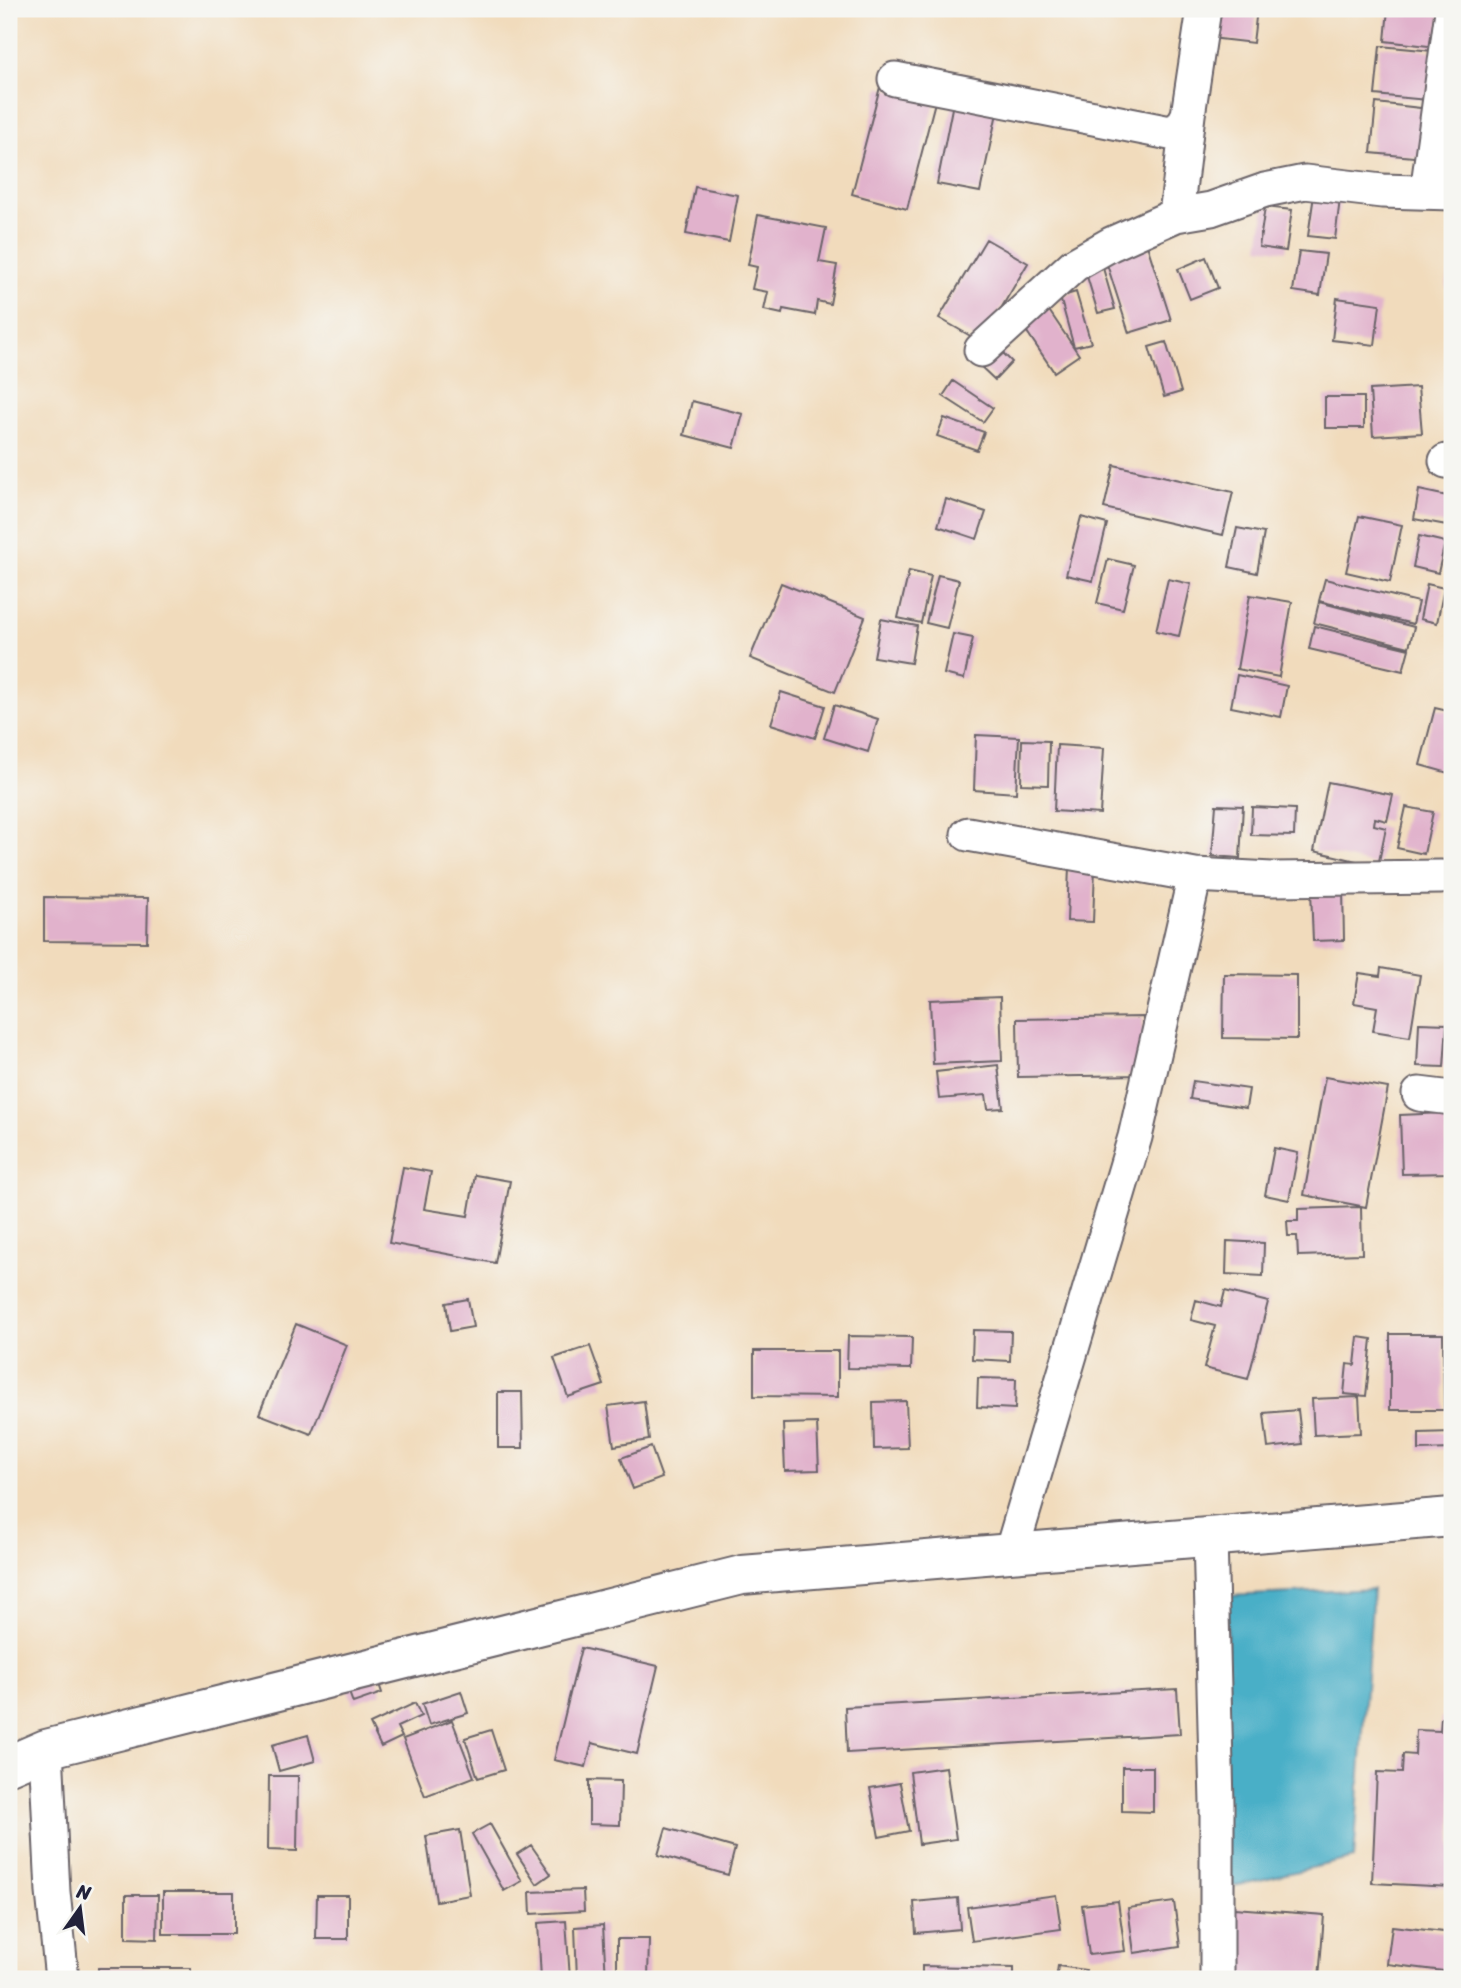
<svg xmlns="http://www.w3.org/2000/svg" width="1461" height="1988" viewBox="0 0 1461 1988" font-family="Sriracha,sans-serif">
  <style>
    .water { fill: #48afc7; stroke: #356881; stroke-width: 2 }
    .building { fill: #e1b2cc }
    .lines { fill: none; stroke-linecap: round; stroke-linejoin: round }
    .minor-casing { stroke: #6a6368; stroke-width: 37 }
    .trunk-casing { stroke: #6a6368; stroke-width: 42 }
    .minor { stroke: #fff; stroke-width: 33 }
    .trunk { stroke: #fff; stroke-width: 38 }
  </style>
  <rect width="100%" height="100%" fill="#f6f6f2"/>
  <filter id="ink" filterUnits="userSpaceOnUse"><feTurbulence type="fractalNoise" baseFrequency=".0143" numOctaves="2"/><feDisplacementMap in="SourceGraphic" scale="14" xChannelSelector="R" yChannelSelector="G"/><feConvolveMatrix kernelMatrix="1 2 1 2 8 2 1 2 1" color-interpolation-filters="sRGB"/></filter>
  <filter id="wash" filterUnits="userSpaceOnUse"><feTurbulence type="fractalNoise" baseFrequency=".00686" numOctaves="4" result="noise"/><feDisplacementMap in="SourceGraphic" scale="28" xChannelSelector="R" yChannelSelector="G"/><feGaussianBlur stdDeviation="1.57" result="paint"/><feColorMatrix in="noise" values="0 0 0 0 0 0 0 0 0 0 0 0 0 0 0 0 0 1.4 0 .05"/><feComposite in="paint" operator="in"/></filter>
  <g filter="url(#wash)">
    <rect width="100%" height="100%" fill="#f1dbbc"/>
    <path class="water" d="M 1373,1589 L 1354,1858 L 1221,1889 L 1228,1596 Z"/>
    <g id="blocks">
      <path class="building" d="M 1214,9 L 1257,9 L 1253,43 L 1211,38 Z
        M 1388,9 L 1441,9 L 1437,47 L 1385,41 Z
        M 1380,46 L 1433,51 L 1427,100 L 1375,95 Z
        M 880,87 L 935,102 L 907,209 L 852,194 Z
        M 953,103 L 997,113 L 980,192 L 937,184 Z
        M 1376,103 L 1429,109 L 1424,158 L 1371,153 Z
        M 695,187 L 738,195 L 729,242 L 686,234 Z
        M 1314,195 L 1340,199 L 1335,239 L 1308,236 Z
        M 1265,207 L 1292,210 L 1286,251 L 1259,247 Z
        M 758,215 L 826,228 L 819,262 L 837,265 L 830,304 L 817,301 L 815,315 L 783,309 L 782,314 L 764,310 L 768,292 L 752,289 L 757,267 L 748,265 Z
        M 986,239 L 1028,263 L 981,342 L 939,318 Z
        M 1146,242 L 1171,320 L 1129,333 L 1104,255 Z
        M 1299,251 L 1326,254 L 1320,295 L 1293,291 Z
        M 1206,257 L 1218,288 L 1190,299 L 1178,269 Z
        M 1100,258 L 1115,309 L 1098,313 L 1083,263 Z
        M 1451,265 L 1452,265 L 1452,288 L 1446,287 Z
        M 1076,292 L 1091,343 L 1074,347 L 1060,297 Z
        M 1337,298 L 1380,304 L 1375,345 L 1332,340 Z
        M 1046,306 L 1079,355 L 1054,372 L 1021,323 Z
        M 1166,342 L 1181,392 L 1164,397 L 1149,347 Z
        M 995,345 L 1012,362 L 995,380 L 977,363 Z
        M 953,381 L 993,408 L 983,422 L 943,396 Z
        M 1418,387 L 1422,433 L 1373,436 L 1370,390 Z
        M 1325,397 L 1364,397 L 1364,428 L 1325,428 Z
        M 692,401 L 743,414 L 734,448 L 684,435 Z
        M 944,418 L 984,432 L 977,450 L 937,436 Z
        M 1114,465 L 1233,492 L 1223,535 L 1104,508 Z
        M 1419,490 L 1452,497 L 1452,526 L 1414,519 Z
        M 946,499 L 986,512 L 977,539 L 938,526 Z
        M 1359,516 L 1402,525 L 1390,582 L 1346,572 Z
        M 1081,517 L 1107,524 L 1093,581 L 1066,575 Z
        M 1237,528 L 1264,533 L 1257,573 L 1229,567 Z
        M 1419,536 L 1445,542 L 1438,573 L 1413,567 Z
        M 1108,559 L 1134,565 L 1123,609 L 1097,603 Z
        M 909,571 L 931,576 L 921,623 L 898,618 Z
        M 938,575 L 959,580 L 947,628 L 926,623 Z
        M 1168,579 L 1191,584 L 1179,636 L 1156,631 Z
        M 1325,579 L 1418,602 L 1413,624 L 1319,601 Z
        M 781,583 L 865,617 L 835,692 L 750,658 Z
        M 1427,584 L 1444,588 L 1437,623 L 1420,619 Z
        M 1250,595 L 1292,602 L 1279,677 L 1237,669 Z
        M 1319,602 L 1414,627 L 1409,647 L 1314,623 Z
        M 881,619 L 917,626 L 911,663 L 874,657 Z
        M 1314,626 L 1409,649 L 1403,671 L 1309,649 Z
        M 953,634 L 973,638 L 964,679 L 944,674 Z
        M 1237,675 L 1287,686 L 1281,717 L 1231,707 Z
        M 781,692 L 825,706 L 815,738 L 771,724 Z
        M 834,705 L 878,719 L 868,752 L 824,738 Z
        M 1435,708 L 1452,712 L 1452,774 L 1420,765 Z
        M 976,735 L 1019,737 L 1016,793 L 974,790 Z
        M 1022,740 L 1049,741 L 1048,785 L 1021,784 Z
        M 1057,745 L 1104,748 L 1100,814 L 1054,811 Z
        M 1328,782 L 1393,795 L 1387,821 L 1375,818 L 1374,825 L 1386,828 L 1378,866 L 1314,851 Z
        M 1216,805 L 1243,806 L 1240,858 L 1212,856 Z
        M 1252,807 L 1295,809 L 1294,836 L 1251,835 Z
        M 1406,807 L 1433,812 L 1424,854 L 1397,848 Z
        M 1069,866 L 1095,867 L 1093,922 L 1067,921 Z
        M 1343,889 L 1344,940 L 1313,941 L 1311,890 Z
        M 44,897 L 148,898 L 147,942 L 44,941 Z
        M 1381,968 L 1420,975 L 1410,1037 L 1373,1031 L 1377,1007 L 1354,1003 L 1359,973 L 1380,976 Z
        M 1224,974 L 1297,975 L 1297,1039 L 1223,1038 Z
        M 1000,997 L 1002,1061 L 933,1064 L 930,1000 Z
        M 1143,1017 L 1143,1075 L 1018,1077 L 1017,1019 Z
        M 1419,1023 L 1447,1024 L 1444,1067 L 1417,1066 Z
        M 998,1065 L 1003,1108 L 988,1109 L 986,1095 L 939,1099 L 936,1072 Z
        M 1325,1077 L 1388,1088 L 1366,1207 L 1304,1195 Z
        M 1193,1081 L 1249,1089 L 1246,1108 L 1190,1099 Z
        M 1446,1113 L 1448,1173 L 1402,1174 L 1400,1115 Z
        M 1274,1148 L 1298,1153 L 1289,1200 L 1265,1195 Z
        M 403,1167 L 431,1172 L 424,1209 L 468,1216 L 475,1175 L 510,1181 L 495,1263 L 389,1243 Z
        M 1361,1207 L 1362,1254 L 1298,1256 L 1297,1236 L 1288,1236 L 1287,1221 L 1298,1221 L 1298,1209 Z
        M 1227,1241 L 1264,1243 L 1263,1276 L 1226,1274 Z
        M 1225,1291 L 1268,1302 L 1248,1379 L 1204,1368 L 1215,1326 L 1191,1320 L 1196,1300 L 1221,1307 Z
        M 468,1299 L 473,1327 L 450,1331 L 446,1303 Z
        M 296,1324 L 347,1345 L 311,1434 L 259,1414 Z
        M 973,1330 L 1011,1331 L 1010,1361 L 972,1359 Z
        M 1390,1334 L 1443,1334 L 1444,1410 L 1390,1410 Z
        M 1449,1334 L 1452,1334 L 1452,1394 L 1449,1394 Z
        M 848,1336 L 912,1337 L 911,1369 L 847,1368 Z
        M 1358,1337 L 1372,1339 L 1366,1396 L 1344,1394 L 1347,1364 L 1355,1365 Z
        M 590,1346 L 604,1385 L 568,1397 L 554,1358 Z
        M 754,1351 L 838,1351 L 838,1397 L 754,1396 Z
        M 978,1378 L 1016,1379 L 1015,1409 L 977,1407 Z
        M 498,1392 L 522,1392 L 523,1448 L 498,1448 Z
        M 1359,1397 L 1361,1433 L 1314,1435 L 1312,1399 Z
        M 644,1401 L 649,1440 L 614,1446 L 608,1406 Z
        M 906,1401 L 908,1448 L 874,1449 L 873,1402 Z
        M 1298,1410 L 1302,1444 L 1268,1448 L 1264,1413 Z
        M 817,1423 L 819,1470 L 785,1471 L 783,1424 Z
        M 1452,1432 L 1452,1449 L 1419,1450 L 1419,1433 Z
        M 651,1447 L 662,1478 L 633,1489 L 621,1458 Z
        M 581,1648 L 658,1666 L 637,1754 L 592,1743 L 586,1767 L 554,1760 Z
        M 374,1669 L 382,1693 L 353,1703 L 344,1679 Z
        M 1177,1689 L 1180,1734 L 847,1753 L 845,1707 Z
        M 461,1691 L 468,1713 L 429,1725 L 422,1704 Z
        M 415,1703 L 421,1716 L 397,1727 L 402,1737 L 381,1747 L 370,1724 Z
        M 1441,1718 L 1452,1719 L 1452,1887 L 1372,1883 L 1377,1772 L 1402,1773 L 1403,1754 L 1415,1755 L 1416,1730 L 1440,1731 Z
        M 452,1720 L 474,1777 L 425,1796 L 403,1739 Z
        M 491,1730 L 504,1770 L 478,1778 L 465,1738 Z
        M 308,1735 L 315,1761 L 279,1771 L 272,1745 Z
        M 946,1767 L 956,1839 L 919,1844 L 910,1772 Z
        M 1122,1767 L 1153,1767 L 1153,1812 L 1122,1811 Z
        M 269,1776 L 298,1776 L 297,1851 L 268,1850 Z
        M 589,1780 L 621,1781 L 620,1825 L 589,1824 Z
        M 900,1783 L 909,1831 L 879,1837 L 870,1788 Z
        M 490,1824 L 522,1881 L 504,1891 L 472,1834 Z
        M 666,1828 L 735,1848 L 728,1875 L 658,1855 Z
        M 460,1830 L 470,1895 L 436,1901 L 426,1836 Z
        M 531,1845 L 551,1874 L 537,1884 L 517,1854 Z
        M 583,1890 L 584,1911 L 531,1914 L 530,1892 Z
        M 163,1892 L 234,1892 L 234,1934 L 163,1934 Z
        M 126,1895 L 158,1895 L 157,1939 L 126,1938 Z
        M 317,1895 L 348,1895 L 348,1939 L 316,1939 Z
        M 1056,1895 L 1061,1929 L 972,1941 L 967,1907 Z
        M 958,1898 L 960,1929 L 916,1933 L 914,1902 Z
        M 1118,1901 L 1125,1951 L 1089,1955 L 1082,1905 Z
        M 1174,1902 L 1180,1946 L 1134,1953 L 1128,1908 Z
        M 1234,1908 L 1324,1915 L 1319,1979 L 1229,1979 Z
        M 566,1921 L 570,1979 L 541,1979 L 538,1923 Z
        M 603,1925 L 606,1979 L 577,1979 L 575,1927 Z
        M 1392,1926 L 1452,1933 L 1452,1972 L 1387,1964 Z
        M 617,1939 L 649,1939 L 648,1979 L 617,1979 Z
        M 922,1966 L 1014,1968 L 1014,1979 L 922,1979 Z
        M 1058,1966 L 1086,1970 L 1084,1979 L 1056,1979 Z
        M 98,1968 L 191,1968 L 191,1979 L 98,1979 Z"/>
    </g>
  </g>
  <g filter="url(#ink)">
    <use href="#blocks" fill-opacity="0" stroke="#6a6368" stroke-width="2"/>
    <g class="lines">
      <g class="minor-casing">
        <path id="minor" d="M 895,79 L 1170,133 L 1181,128 L 1188,115 L 1204,9
          M 1427,192 L 1452,11
          M 1176,215 L 1188,115
          M 981,350 L 1074,265 L 1111,244 L 1176,215 L 1211,209 L 1265,190 L 1305,182 L 1382,191 L 1452,193
          M 1446,461 L 1452,462
          M 968,834 L 1195,875
          M 1419,1094 L 1452,1098
          M 1210,1537 L 1217,1803 L 1217,1979
          M 1011,1553 L 1135,1137 L 1195,875 L 1272,879 L 1441,877
          M 46,1749 L 53,1892 L 62,1979"/>
      </g>
      <g class="trunk-casing">
        <path id="trunk" d="M 9,1765 L 46,1749 L 742,1575 L 1452,1517"/>
      </g>
      <use href="#minor" class="minor"/>
      <use href="#trunk" class="trunk"/>
    </g>
  </g>
  <rect width="1461" height="1988" fill="none" stroke="#f6f6f2" stroke-width="35"/>
  <g transform="translate(80 1908) rotate(14)" stroke="#f6f6f2" stroke-width="5" paint-order="stroke">
  <path d="M0-5L12 26L0 18L-12 26Z" fill="#22223b"/>
  <text y="-10" font-size="19" font-weight="bold" text-anchor="middle" fill="#22223b">N</text>
  </g>
</svg>
